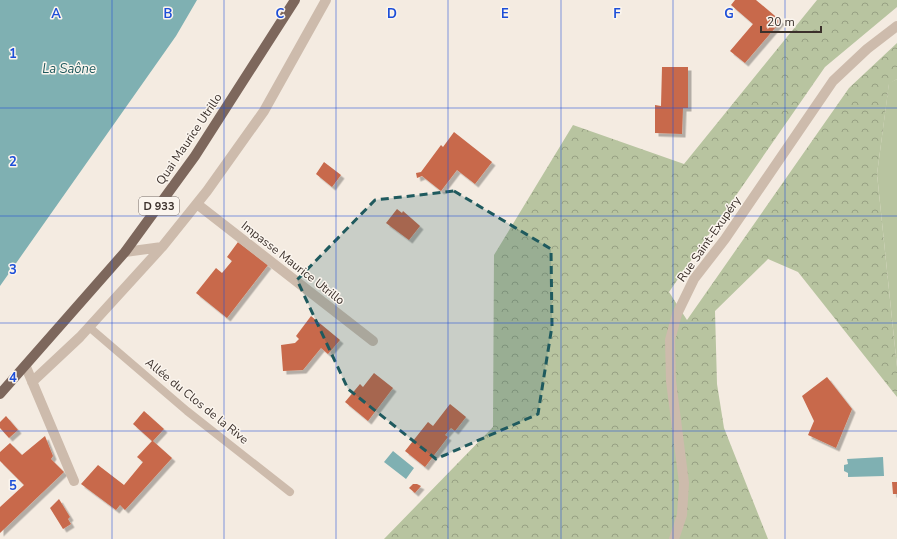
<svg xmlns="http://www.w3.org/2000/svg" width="897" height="539" viewBox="0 0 897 539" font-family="'Nunito Sans',sans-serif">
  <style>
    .grass { fill: #b8c4a0 }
    .forest { fill: url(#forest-crowns) }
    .water { fill: #7fb0b2 }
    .building { fill: #c8694b; filter: url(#shadow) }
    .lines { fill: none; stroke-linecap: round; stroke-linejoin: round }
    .service { stroke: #cdbbac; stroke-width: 8 }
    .minor { stroke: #cdbbac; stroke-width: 10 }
    .tertiary { stroke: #cdbbac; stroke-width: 10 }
    .primary { stroke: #7d675c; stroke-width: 10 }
    .marked { fill: #1f5a5e; fill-opacity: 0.2; stroke: #1f5a5e; stroke-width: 3; stroke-dasharray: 8 5; stroke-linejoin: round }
    .grid { fill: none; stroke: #1d4ed8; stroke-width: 1; stroke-opacity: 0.55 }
    .labels { text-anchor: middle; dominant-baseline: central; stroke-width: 3; stroke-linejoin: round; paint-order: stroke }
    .shield { fill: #fbf5ee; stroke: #756b66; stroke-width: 1 }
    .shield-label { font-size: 11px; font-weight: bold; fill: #3b302b }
    .street-label { font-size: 12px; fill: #3b302b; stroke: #fbf5ee }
    .water-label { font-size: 13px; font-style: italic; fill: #1f5a5e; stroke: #fbf5ee }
    .grid-label { font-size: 13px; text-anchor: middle; font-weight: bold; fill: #1d4ed8; stroke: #fbf5ee; stroke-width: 3; stroke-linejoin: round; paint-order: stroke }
  </style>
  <defs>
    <pattern id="forest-crowns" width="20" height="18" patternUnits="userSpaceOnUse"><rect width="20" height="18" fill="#b8c4a0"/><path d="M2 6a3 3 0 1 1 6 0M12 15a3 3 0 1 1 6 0" fill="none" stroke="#97a083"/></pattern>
    <filter id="shadow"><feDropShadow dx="3.5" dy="3.5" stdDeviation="0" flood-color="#0004"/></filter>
  </defs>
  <rect width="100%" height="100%" fill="#f4ebe1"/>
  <path class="grass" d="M 897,79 L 897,367 L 877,174 L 889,83 Z"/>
  <path class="forest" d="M 817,0 L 897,0 L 897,7 L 825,67 L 669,292 L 687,320 L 849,88 L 897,43 L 897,79 L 889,84 L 877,174 L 897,367 L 897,397 L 798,272 L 768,259 L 715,311 L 717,384 L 724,428 L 768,539 L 384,539 L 493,427 L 494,255 L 573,125 L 684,164 Z"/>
  <path class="water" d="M 0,0 L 197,0 L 176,36 L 0,286 Z
    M 393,451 L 414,468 L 406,479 L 384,462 Z
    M 883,457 L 884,476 L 848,477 L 848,473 L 844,471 L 844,465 L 848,464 L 847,459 Z"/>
  <path class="building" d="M 735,0 L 756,0 L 781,21 L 745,63 L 730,51 L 753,24 L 731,5 Z
    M 662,67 L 688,67 L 688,108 L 683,108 L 682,134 L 655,133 L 655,105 L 661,106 Z
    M 454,132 L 492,162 L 475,184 L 457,170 L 441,191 L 422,176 L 417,178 L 416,173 L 421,172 L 441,145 L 443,147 Z
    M 324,162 L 341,175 L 332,187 L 316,174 Z
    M 397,209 L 402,213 L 403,211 L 420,226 L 409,240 L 386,223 Z
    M 238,242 L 268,265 L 227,318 L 196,293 L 216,268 L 222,273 L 232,261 L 227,257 Z
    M 311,316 L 340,340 L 328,354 L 321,348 L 303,370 L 283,371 L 281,345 L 295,343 L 299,339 L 296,336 Z
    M 374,373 L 393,388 L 368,421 L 345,402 L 360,384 L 363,387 Z
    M 827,377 L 852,409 L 836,448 L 808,435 L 814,421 L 802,396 Z
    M 450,404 L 466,417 L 455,431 L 451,428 L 445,435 L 448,437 L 425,467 L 405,451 L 428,422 L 433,426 Z
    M 144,411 L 164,429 L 153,441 L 172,458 L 125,510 L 120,505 L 116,510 L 81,484 L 98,465 L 124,485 L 143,462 L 137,457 L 152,441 L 133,424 Z
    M 6,416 L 18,430 L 9,438 L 0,428 L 0,422 Z
    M 45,436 L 53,456 L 51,459 L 64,472 L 0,533 L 0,507 L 24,485 L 0,461 L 0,452 L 10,443 L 22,455 Z
    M 892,482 L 897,482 L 897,494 L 893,494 Z
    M 413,484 L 417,484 L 421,486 L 415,493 L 409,488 Z
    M 59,499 L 70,517 L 68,519 L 71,524 L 63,529 L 50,508 Z"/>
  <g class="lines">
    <path class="service" d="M 89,327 L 187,411 L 290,492"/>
    <path class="minor" d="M 197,204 L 373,341
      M 125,252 L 162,247 L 207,191 L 264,111 L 326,0
      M 26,367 L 74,481
      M 32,382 L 80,337 L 162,247"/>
    <path class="tertiary" d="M 674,539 L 682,515 L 684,483 L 671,381 L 670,340 L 677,314 L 694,279 L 725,239 L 833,81 L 867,49 L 897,26"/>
    <path class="primary" d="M 0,394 L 125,252 L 195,156 L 295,0"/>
  </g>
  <path class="marked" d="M 454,191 L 551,249 L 552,326 L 538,414 L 436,459 L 348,389 L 297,280 L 375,200 Z"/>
  <path class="grid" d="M 112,0 L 112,539M 224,0 L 224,539M 336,0 L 336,539M 448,0 L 448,539M 561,0 L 561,539M 673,0 L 673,539M 785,0 L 785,539M 0,108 L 897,108M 0,216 L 897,216M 0,323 L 897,323M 0,431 L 897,431"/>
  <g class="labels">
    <rect class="shield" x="139" y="197" width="40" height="18" rx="3"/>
    <g class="shield-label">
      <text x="159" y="206">D 933</text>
    </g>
    <g class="street-label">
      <text transform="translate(189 139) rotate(-56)">Quai Maurice Utrillo</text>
      <text transform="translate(709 239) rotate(-55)">Rue Saint-Exupéry</text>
      <text transform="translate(293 263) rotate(38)">Impasse Maurice Utrillo</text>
      <text transform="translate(197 401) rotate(39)">Allée du Clos de la Rive</text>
    </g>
    <g class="water-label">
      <text x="69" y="69">La Saône</text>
    </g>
  </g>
  <g class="grid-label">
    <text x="56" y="18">A</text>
    <text x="168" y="18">B</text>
    <text x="280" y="18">C</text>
    <text x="392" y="18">D</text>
    <text x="505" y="18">E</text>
    <text x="617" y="18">F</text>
    <text x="729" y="18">G</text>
    <text x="13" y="58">1</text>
    <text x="13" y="166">2</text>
    <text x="13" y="274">3</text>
    <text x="13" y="382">4</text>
    <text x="13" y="490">5</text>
  </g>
  <path d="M761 26v6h60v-6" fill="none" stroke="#3b302b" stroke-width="2"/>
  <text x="767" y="26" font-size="12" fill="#3b302b" stroke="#fbf5ee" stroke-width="3" paint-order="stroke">20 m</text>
</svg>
